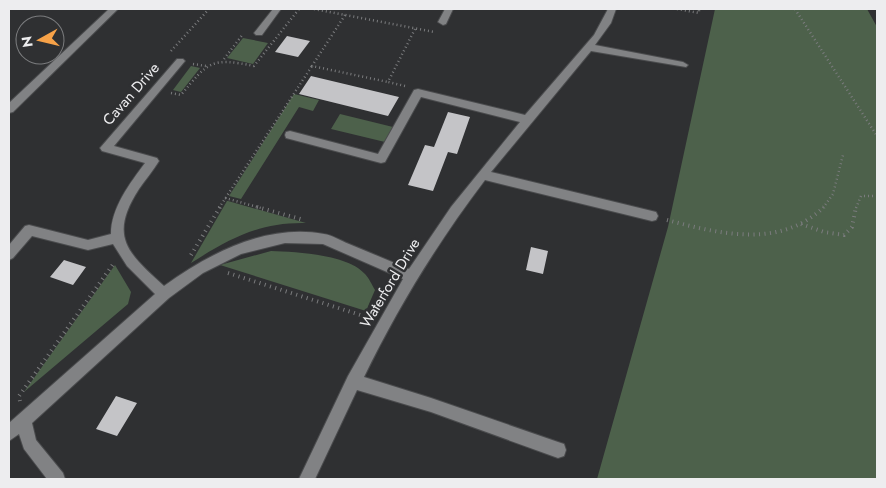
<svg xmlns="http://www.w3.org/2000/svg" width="886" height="488" viewBox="0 0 886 488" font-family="Jost,sans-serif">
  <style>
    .green { fill: #4d614b }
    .building { fill: #c4c4c7 }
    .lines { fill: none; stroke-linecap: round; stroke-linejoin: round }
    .minor-casing { stroke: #4a4b4d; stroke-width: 2 }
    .path-far1 { stroke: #7b7c7e; stroke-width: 2.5; stroke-dasharray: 1 3; stroke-linecap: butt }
    .path { stroke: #7b7c7e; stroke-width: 4; stroke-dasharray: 1 4.5; stroke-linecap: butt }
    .minor { fill: #818284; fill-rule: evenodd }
    .labels { text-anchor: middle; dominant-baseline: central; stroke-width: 5; stroke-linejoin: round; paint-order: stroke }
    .street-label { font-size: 15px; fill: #ededef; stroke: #2f3032 }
  </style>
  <rect width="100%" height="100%" fill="#2f3032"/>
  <path class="green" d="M 715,9 L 867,9 L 877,27 L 877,479 L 597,479 L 668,227 Z
    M 243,38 L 268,43 L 253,64 L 227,58 Z
    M 191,66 L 200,68 L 181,92 L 173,90 Z
    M 294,94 L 319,100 L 313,111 L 299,107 L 241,199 L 229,196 Z
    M 340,114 L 393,127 L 385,142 L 331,129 Z
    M 227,201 L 228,201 L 306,223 C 259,222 229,239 191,263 Z
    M 271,251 C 296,252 347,254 365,274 C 369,278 372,285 375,290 L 366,311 L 220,265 Z
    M 115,265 L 131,292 L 128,304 L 24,392 Z"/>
  <path class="building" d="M 287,36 L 310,41 L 298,57 L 275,52 Z
    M 311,76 L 399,97 L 388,116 L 299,94 Z
    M 448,112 L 470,117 L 457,154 L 448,152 L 433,191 L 408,185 L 425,145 L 434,147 Z
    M 531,247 L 548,251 L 543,274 L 526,270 Z
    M 64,260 L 86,267 L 73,285 L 50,277 Z
    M 116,396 L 137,403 L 117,436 L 96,429 Z"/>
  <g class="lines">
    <g class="minor-casing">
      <path id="minor" d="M 109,9 L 118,9 L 13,112 L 9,113 L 9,103 Z
        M 273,9 L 281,9 L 262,35 L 256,35 L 254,33 Z
        M 445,9 L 453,9 L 446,24 L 443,25 L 438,22 Z
        M 608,9 L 616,9 L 611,23 L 595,45 L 683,62 L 688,65 L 686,67 L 591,51 L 491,172 L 652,211 L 656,212 L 658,216 L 656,220 L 652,221 L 485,180 C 438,242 398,307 364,377 L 431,398 L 558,442 L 564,444 L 566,450 L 564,456 L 558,458 L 431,412 L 357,390 L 315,479 L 299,479 L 348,376 L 403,279 L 323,244 L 285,243 L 241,254 L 203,273 L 169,298 L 32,423 L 36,440 L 63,473 L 65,479 L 47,479 L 24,449 L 19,434 L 9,441 L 9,423 L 155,294 L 127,266 L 113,244 L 88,250 L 32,236 L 13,258 L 9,260 L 9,245 L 25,226 L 29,225 L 88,240 L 111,234 C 111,208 130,183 145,163 L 102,151 L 100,148 L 177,59 L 183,59 L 185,61 L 114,146 L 157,158 L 159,161 C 153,171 145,180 139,189 C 108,237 128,253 164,286 C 208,254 267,223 324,234 C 332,235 341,241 349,244 C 369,252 389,261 409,269 L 451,207 L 520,122 L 421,97 L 385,162 L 381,163 L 286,138 L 285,135 L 286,132 L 290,131 L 378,154 L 414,90 L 418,89 L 525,115 L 594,35 Z"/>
    </g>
    <path class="path-far1" d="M 314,9 L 434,32
      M 677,9 L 699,13 L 699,9
      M 795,9 L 877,136
      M 345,15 L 312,66 L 388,82
      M 171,51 L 209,9
      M 224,59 L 243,34
      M 193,64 L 206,66
      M 405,86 L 388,82 L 415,29
      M 171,93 L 181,95 C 208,62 211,57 254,66 L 299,9
      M 225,198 L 261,208
      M 219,208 L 312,66
      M 823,208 L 833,194 L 843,155
      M 856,208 L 861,196 L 877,196"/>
    <path class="path" d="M 257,207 L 304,220
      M 667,220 C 720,234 780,249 824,207
      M 801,224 L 824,232 L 844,235 L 852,227 L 856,207
      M 191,255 L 220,207
      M 228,273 L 370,318
      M 20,401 L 19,396 L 114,263"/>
    <use href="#minor" class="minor"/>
  </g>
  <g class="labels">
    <g class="street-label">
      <text transform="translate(131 94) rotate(-49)">Cavan Drive</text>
      <text transform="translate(390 283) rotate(-59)">Waterford Drive</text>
    </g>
  </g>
  <rect width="886" height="488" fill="none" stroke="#ededef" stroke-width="20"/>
  <g transform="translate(40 40) rotate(262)"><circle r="24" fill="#2f3032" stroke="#7b7c7e"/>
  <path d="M0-4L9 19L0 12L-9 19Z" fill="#f7a248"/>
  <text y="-8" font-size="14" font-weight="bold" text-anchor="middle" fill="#ededef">N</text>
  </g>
</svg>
